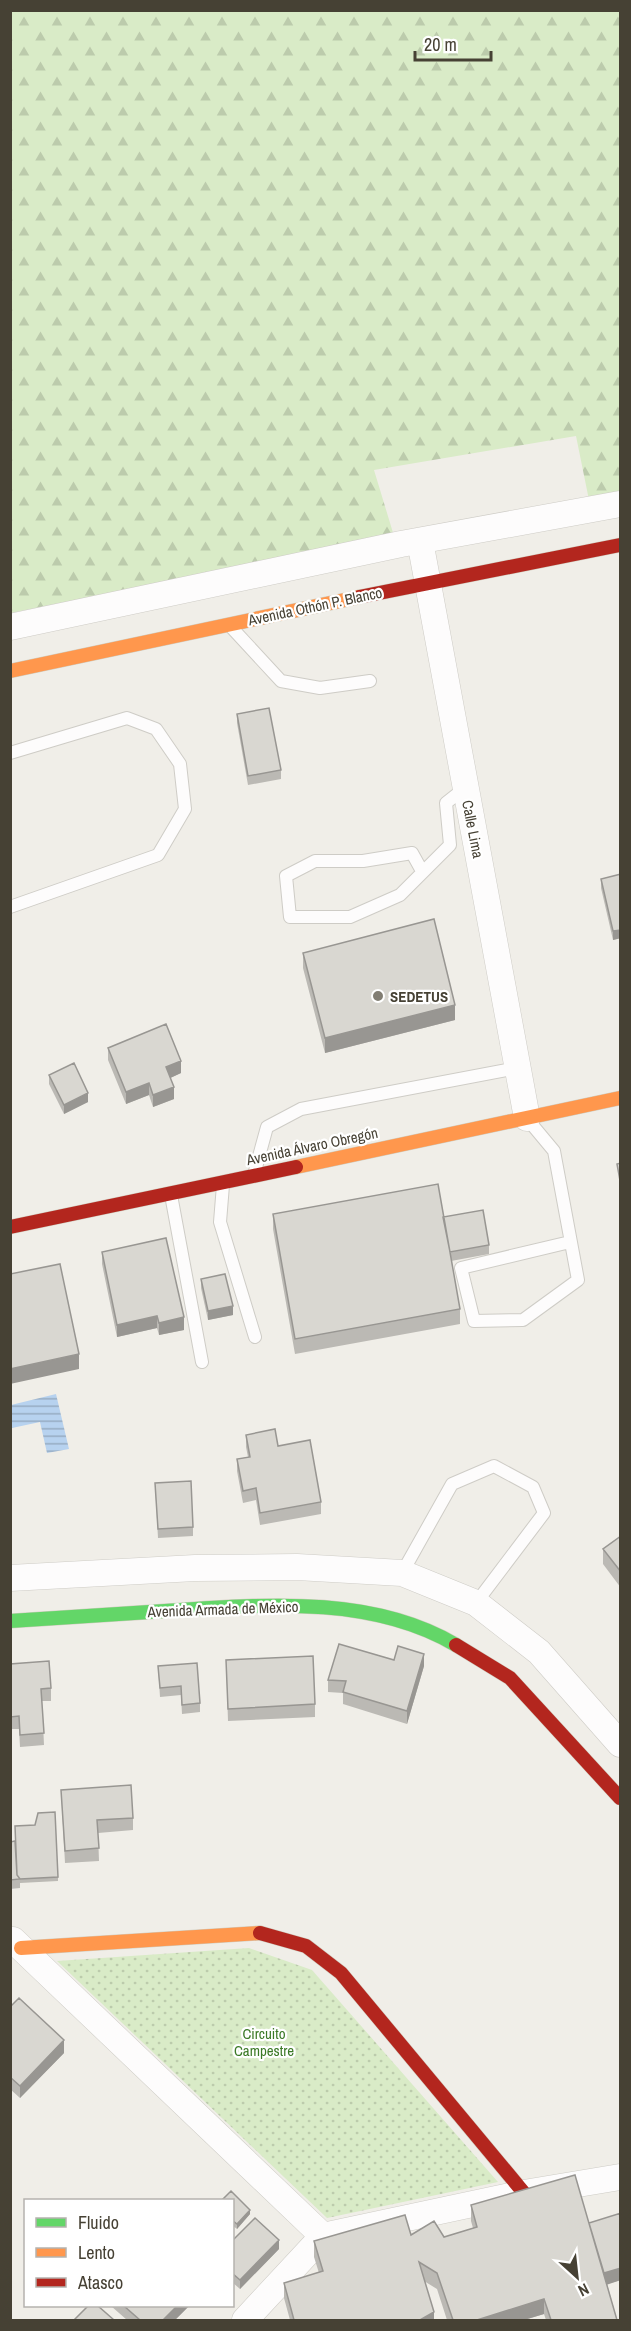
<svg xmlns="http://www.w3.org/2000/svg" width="631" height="2331" viewBox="0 0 631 2331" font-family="'Archivo Narrow',sans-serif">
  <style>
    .forest { fill: url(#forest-firs) }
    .park { fill: url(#park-dots) }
    .water { fill: url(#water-rules) }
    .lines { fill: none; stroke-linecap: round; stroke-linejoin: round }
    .lane-casing { stroke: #ceccc6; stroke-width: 14 }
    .street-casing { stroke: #ceccc6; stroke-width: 27 }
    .fast-casing { stroke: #d0ccbf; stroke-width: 15 }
    .slow-casing { stroke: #d0ccbf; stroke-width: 15 }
    .jam-casing { stroke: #d0ccbf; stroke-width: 15 }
    .lane { stroke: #fdfcfc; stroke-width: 12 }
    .street { stroke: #fdfcfc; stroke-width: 26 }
    .fast { stroke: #63d668; stroke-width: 14 }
    .slow { stroke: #ff974d; stroke-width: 14 }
    .jam { stroke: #b3261e; stroke-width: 14 }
    .wall { fill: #bbb9b4 }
    .shaded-wall { fill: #989692 }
    .building { fill: #d9d7d1; stroke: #989692; stroke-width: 1.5 }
    .poi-dot { fill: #827e73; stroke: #fff; stroke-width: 2 }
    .labels { text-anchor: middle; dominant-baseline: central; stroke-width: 4.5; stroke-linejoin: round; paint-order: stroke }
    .street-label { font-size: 15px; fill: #464134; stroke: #fff }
    .poi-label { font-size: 15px; font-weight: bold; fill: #464134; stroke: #fff; text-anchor: start }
    .park-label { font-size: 15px; fill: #3b7926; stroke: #fff }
  </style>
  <defs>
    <pattern id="forest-firs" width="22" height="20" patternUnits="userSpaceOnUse" patternTransform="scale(1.5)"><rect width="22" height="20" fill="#d9ebc7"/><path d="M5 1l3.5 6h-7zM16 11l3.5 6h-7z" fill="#bccbac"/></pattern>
    <pattern id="park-dots" width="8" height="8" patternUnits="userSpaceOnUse" patternTransform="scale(1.5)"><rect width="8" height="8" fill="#d9ebc7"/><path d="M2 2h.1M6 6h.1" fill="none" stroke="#bccbac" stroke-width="1.8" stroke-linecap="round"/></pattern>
    <pattern id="water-rules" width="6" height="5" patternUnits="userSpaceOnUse" patternTransform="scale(1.5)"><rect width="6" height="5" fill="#b7d2ef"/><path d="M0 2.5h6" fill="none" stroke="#97acc2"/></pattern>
  </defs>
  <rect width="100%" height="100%" fill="#f0eee8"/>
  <path class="forest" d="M 11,11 L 620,11 L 620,499 L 590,505 L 576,436 L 374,470 L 394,536 L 11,613 Z"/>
  <path class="park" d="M 249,1948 L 312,1970 L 498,2182 L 327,2218 L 57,1961 Z"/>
  <path class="water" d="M 56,1394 L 69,1449 L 47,1453 L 40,1422 L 12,1428 L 11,1405 Z"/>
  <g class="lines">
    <g class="lane-casing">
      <path id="lane" d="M 232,628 L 281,681 L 320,688 L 370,681
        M 10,753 L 127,718 L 156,729 L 180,764 L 185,809 L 158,855 L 10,907
        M 422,871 L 412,853 L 363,861 L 315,861 L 286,876 L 290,917 L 350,917 L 400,895 L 450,845 L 446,803 L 465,788
        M 529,1121 L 554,1151 L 578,1280 L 523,1320 L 474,1321 L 461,1268 L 570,1242
        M 255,1171 L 267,1127 L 301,1109 L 517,1068
        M 223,1185 L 220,1222 L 255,1337
        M 171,1195 L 202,1362
        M 402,1573 L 452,1484 L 494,1466 L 533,1487 L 544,1513 L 476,1603"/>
    </g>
    <g class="street-casing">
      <path id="street" d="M 420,541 L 527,1118
        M 10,627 L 401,544 L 620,504
        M 10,1578 L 195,1568 L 297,1567 L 402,1573 L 476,1603 L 539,1652 L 620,1744
        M 13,1940 L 323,2236
        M 245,2320 L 323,2236 L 524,2193 L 620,2177"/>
    </g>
    <g class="fast-casing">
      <path id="fast" d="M 10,1621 C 62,1618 113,1614 165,1611 C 261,1605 370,1594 456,1645"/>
    </g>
    <g class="slow-casing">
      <path id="slow" d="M 10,671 L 359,597
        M 296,1167 L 620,1098
        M 21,1948 L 260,1933"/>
    </g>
    <g class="jam-casing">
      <path id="jam" d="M 359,597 L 620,545
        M 10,1227 L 296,1167
        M 456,1645 L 510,1678 L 620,1798
        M 260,1933 L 306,1946 L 341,1973 L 524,2193"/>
    </g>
    <use href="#lane" class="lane"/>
    <use href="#street" class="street"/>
    <use href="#fast" class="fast"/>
    <use href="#slow" class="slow"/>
    <use href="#jam" class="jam"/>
  </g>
  <path class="wall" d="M 237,714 L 281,770 L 281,779 L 248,785 L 237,723 Z
    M 621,874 L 621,938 L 613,940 L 601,888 L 601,879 Z
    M 303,953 L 455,1020 L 325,1053 L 303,968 Z
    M 108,1048 L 181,1073 L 170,1078 L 174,1099 L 153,1107 L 149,1095 L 126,1104 L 108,1060 Z
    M 49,1075 L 88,1102 L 64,1114 L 49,1084 Z
    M 273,1214 L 443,1217 L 489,1245 L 489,1254 L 451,1261 L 460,1309 L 460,1324 L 295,1354 L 273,1229 Z
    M 102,1252 L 184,1330 L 159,1335 L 157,1328 L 117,1337 L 102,1264 Z
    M 201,1279 L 233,1315 L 208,1320 L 201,1288 Z
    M 246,1435 L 278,1446 L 321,1502 L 321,1514 L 260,1525 L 256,1500 L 243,1503 L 237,1471 L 237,1459 L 248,1457 L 246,1447 Z
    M 155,1483 L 193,1527 L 193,1536 L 158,1538 Z
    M 621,1536 L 621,1588 L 603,1564 L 603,1549 Z
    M 226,1660 L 315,1704 L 315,1717 L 228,1721 Z
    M 394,1660 L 424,1666 L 407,1724 L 343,1704 L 343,1693 L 328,1692 L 328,1680 Z
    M 10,1664 L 51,1688 L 51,1701 L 42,1701 L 44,1745 L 20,1747 L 19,1729 L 10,1729 Z
    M 158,1666 L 200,1703 L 200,1712 L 182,1714 L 181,1695 L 160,1697 Z
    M 61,1790 L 133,1818 L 133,1830 L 98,1833 L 99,1861 L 65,1863 Z
    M 10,1842 L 17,1865 L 58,1877 L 58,1881 L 20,1883 L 20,1888 L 10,1889 Z
    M 10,2007 L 64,2053 L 20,2098 L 10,2089 Z
    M 232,2200 L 250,2214 L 237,2229 L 232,2225 Z
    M 471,2205 L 589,2223 L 621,2280 L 607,2284 L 617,2320 L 546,2320 L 544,2314 L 524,2320 L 447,2320 L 437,2289 L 424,2281 L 434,2320 L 290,2320 L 284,2298 L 284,2283 L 319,2273 L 314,2257 L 314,2241 L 411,2235 L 444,2237 L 473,2228 L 471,2221 Z
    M 232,2241 L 279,2249 L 240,2289 L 232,2282 Z
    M 111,2306 L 189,2306 L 175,2320 L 127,2320 Z"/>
  <path class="shaded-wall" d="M 621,930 L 621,938 L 613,940 L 613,931 Z
    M 455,1005 L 455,1020 L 325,1053 L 325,1038 Z
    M 181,1061 L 181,1073 L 166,1080 L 166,1067 Z
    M 149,1083 L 149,1095 L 126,1104 L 126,1092 Z
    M 174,1087 L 174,1099 L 153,1107 L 153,1095 Z
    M 88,1093 L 88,1102 L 64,1114 L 64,1105 Z
    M 233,1306 L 233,1315 L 208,1320 L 208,1311 Z
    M 157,1316 L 157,1328 L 117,1337 L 117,1325 Z
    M 184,1317 L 184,1330 L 159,1335 L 159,1323 Z
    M 79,1354 L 79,1369 L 10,1384 L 10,1369 Z
    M 424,1654 L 424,1666 L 407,1724 L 407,1711 Z
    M 64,2040 L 64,2053 L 20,2098 L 20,2086 Z
    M 250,2210 L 250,2214 L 237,2229 L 237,2224 Z
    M 279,2240 L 279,2249 L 240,2289 L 240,2280 Z
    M 621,2268 L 621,2280 L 603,2286 L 603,2273 Z
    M 544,2299 L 544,2314 L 524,2320 L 477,2320 Z
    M 177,2306 L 189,2306 L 175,2320 L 163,2320 Z
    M 434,2312 L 434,2320 L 420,2320 Z"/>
  <path class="building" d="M 269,708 L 281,770 L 248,776 L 237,714 Z
    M 621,874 L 621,930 L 613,931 L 601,879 Z
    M 434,919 L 455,1005 L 325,1038 L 303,953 Z
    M 166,1024 L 181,1061 L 166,1067 L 174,1087 L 153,1095 L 149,1083 L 126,1092 L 108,1048 Z
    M 74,1063 L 88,1093 L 64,1105 L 49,1075 Z
    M 621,1163 L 621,1186 L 617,1164 Z
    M 438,1184 L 460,1309 L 295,1339 L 273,1214 Z
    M 483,1210 L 489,1245 L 450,1252 L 443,1217 Z
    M 166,1238 L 184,1317 L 159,1323 L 157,1316 L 117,1325 L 102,1252 Z
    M 60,1264 L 79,1354 L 10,1369 L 10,1274 Z
    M 225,1274 L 233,1306 L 208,1311 L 201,1279 Z
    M 275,1429 L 278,1446 L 310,1440 L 321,1502 L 260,1513 L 256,1488 L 243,1491 L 237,1459 L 250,1457 L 246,1435 Z
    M 191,1481 L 193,1527 L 158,1529 L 155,1483 Z
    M 621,1536 L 621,1572 L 603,1549 Z
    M 339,1644 L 394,1660 L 398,1646 L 424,1654 L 407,1711 L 343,1692 L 346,1681 L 328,1680 Z
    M 313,1656 L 315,1704 L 228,1709 L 226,1660 Z
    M 49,1661 L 51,1688 L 41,1689 L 44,1733 L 20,1735 L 19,1716 L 10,1717 L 10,1664 Z
    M 197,1663 L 200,1703 L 182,1705 L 181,1686 L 160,1688 L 158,1666 Z
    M 131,1785 L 133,1818 L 97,1820 L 99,1848 L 65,1851 L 61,1790 Z
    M 55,1812 L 58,1877 L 20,1879 L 17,1875 L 15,1826 L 35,1825 L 38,1813 Z
    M 15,1841 L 17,1875 L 20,1879 L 10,1880 L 10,1842 Z
    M 19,1998 L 64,2040 L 20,2086 L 10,2077 L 10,2007 Z
    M 575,2175 L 617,2320 L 551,2320 L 544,2299 L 477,2320 L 453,2320 L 437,2273 L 419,2262 L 434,2312 L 420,2320 L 294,2320 L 284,2283 L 323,2271 L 314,2241 L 405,2215 L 411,2235 L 434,2221 L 444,2237 L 477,2227 L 471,2205 Z
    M 231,2191 L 250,2210 L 237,2224 L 232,2220 L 232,2200 L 222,2200 Z
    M 621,2213 L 621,2268 L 604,2273 L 589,2223 Z
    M 255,2218 L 279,2240 L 240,2280 L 232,2273 L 232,2241 Z
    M 88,2306 L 98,2306 L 114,2320 L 74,2320 Z
    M 124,2306 L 177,2306 L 163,2320 L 140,2320 Z"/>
  <circle class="poi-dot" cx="378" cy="996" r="6"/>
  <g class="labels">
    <g class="street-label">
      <text transform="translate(315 606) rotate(-12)">Avenida Othón P. Blanco</text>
      <text transform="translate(473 829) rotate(79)">Calle Lima</text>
      <text transform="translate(312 1146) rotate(-12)">Avenida Álvaro Obregón</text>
      <text transform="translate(223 1609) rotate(-2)">Avenida Armada de México</text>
    </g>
    <g class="poi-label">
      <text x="390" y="996">SEDETUS</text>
    </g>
    <g class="park-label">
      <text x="264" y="2033">Circuito<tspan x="264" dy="17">Campestre</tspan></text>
    </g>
  </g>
  <rect width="631" height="2331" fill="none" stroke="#464134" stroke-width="24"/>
  <rect x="24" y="2199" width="210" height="108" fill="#ffffff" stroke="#b5b3ae" stroke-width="1.5"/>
  <rect x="36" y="2218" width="30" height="9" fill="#63d668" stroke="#b5b3ae" stroke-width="1.5"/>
  <text x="78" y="2229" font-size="18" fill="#464134">Fluido</text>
  <rect x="36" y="2248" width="30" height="9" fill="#ff974d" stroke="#b5b3ae" stroke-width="1.5"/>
  <text x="78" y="2259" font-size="18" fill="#464134">Lento</text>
  <rect x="36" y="2278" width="30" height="9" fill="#b3261e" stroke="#b5b3ae" stroke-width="1.5"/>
  <text x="78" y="2289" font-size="18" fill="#464134">Atasco</text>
  <g transform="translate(577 2277) rotate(153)" stroke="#ffffff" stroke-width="4.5" paint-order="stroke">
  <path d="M0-4.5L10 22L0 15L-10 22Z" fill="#464134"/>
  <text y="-9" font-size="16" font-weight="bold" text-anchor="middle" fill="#464134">N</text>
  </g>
  <path d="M415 51v9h76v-9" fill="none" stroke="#464134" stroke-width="3"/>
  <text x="424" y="51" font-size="18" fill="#464134" stroke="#ffffff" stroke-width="4.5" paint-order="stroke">20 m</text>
</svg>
